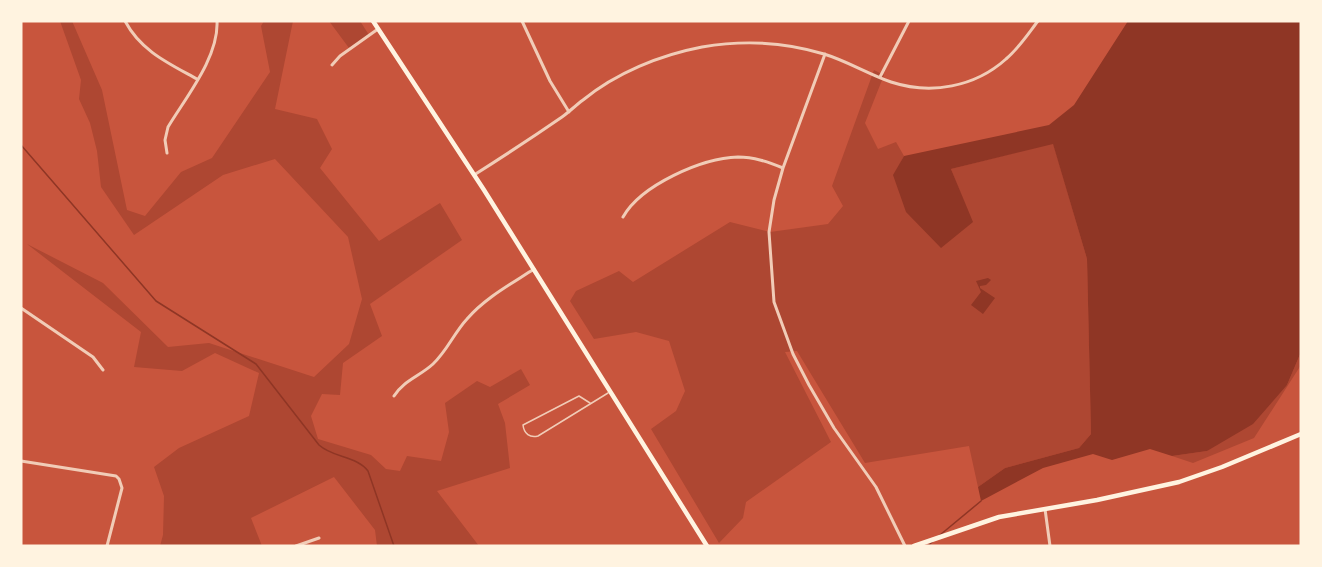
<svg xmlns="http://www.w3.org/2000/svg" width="1322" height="567" viewBox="0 0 1322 567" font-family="Rubik,sans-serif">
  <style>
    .green { fill: #ae4732 }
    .water { fill: #8f3625 }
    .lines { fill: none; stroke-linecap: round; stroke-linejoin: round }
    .stream { stroke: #8f3625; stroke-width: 1.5 }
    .service { stroke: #f1ccb7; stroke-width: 1.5 }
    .minor { stroke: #f1ccb7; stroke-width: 3 }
    .secondary { stroke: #fff3e0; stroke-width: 4.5 }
    .primary { stroke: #fff3e0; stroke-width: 4.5 }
  </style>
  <rect width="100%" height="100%" fill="#c8553d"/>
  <path class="green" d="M 60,21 L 72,21 L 102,90 L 127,210 L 145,216 L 181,172 L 212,158 L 270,72 L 261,26 L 264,21 L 293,21 L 275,109 L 317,119 L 332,149 L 320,168 L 379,241 L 440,203 L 462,240 L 370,304 L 382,336 L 343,363 L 340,395 L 322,394 L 311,416 L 318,439 L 371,455 L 386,469 L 400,471 L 407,456 L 441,461 L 449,432 L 445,403 L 477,381 L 490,387 L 521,369 L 530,385 L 498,404 L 505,423 L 510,468 L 437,491 L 479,546 L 377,546 L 375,530 L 334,477 L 251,518 L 262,546 L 160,546 L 163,535 L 164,496 L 154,467 L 179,448 L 249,416 L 259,373 L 215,353 L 182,371 L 134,367 L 141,332 L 27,244 L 103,283 L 168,347 L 209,343 L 314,377 L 349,344 L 362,299 L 348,237 L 275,159 L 223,175 L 134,235 L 101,187 L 97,151 L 90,123 L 79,99 L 81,80 Z
    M 329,21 L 360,21 L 369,35 L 349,48 Z
    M 874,70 L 884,75 L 865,123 L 878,149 L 896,142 L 904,156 L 894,175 L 972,222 L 951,169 L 1053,143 L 1087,259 L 1091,434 L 1079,448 L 1005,468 L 978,487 L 969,446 L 865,463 L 797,351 L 785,352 L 831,442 L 746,502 L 743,518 L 719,543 L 651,429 L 676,411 L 685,391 L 669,341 L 636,332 L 594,339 L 570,301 L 576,291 L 619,271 L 633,282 L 730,222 L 770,232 L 828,224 L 843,206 L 832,186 Z
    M 1301,352 L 1301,365 L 1254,438 L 1193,463 L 1172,456 L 1207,451 L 1287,385 Z"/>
  <path class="water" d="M 1128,21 L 1301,21 L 1301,352 L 1287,385 L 1253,424 L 1207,451 L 1172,456 L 1150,449 L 1112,460 L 1093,454 L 1043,468 L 981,501 L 978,487 L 1005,468 L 1079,448 L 1091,434 L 1087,259 L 1053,144 L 951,169 L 973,222 L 941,248 L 906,212 L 893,175 L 904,156 L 1049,125 L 1074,105 Z
    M 988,278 L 991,280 L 986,285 L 980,286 L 980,288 L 995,298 L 983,314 L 971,305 L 981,292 L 976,281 Z"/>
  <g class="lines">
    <path class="stream" d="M 21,145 L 156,301 L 256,364 L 319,445 C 333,458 357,456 368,471 L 394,546
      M 940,535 L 981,501
      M 928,546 L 932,542"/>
    <path class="service" d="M 590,403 L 579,396 L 523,425 C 524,434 530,438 538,436 L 608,393"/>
    <path class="minor" d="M 125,21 C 141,51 168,63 197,79
      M 522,21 L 550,81 L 569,112
      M 825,54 L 783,168 L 774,200 L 769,232 L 774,302 L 793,354 L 809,385 L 834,428 L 876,487 L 905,546
      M 332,65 L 340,56 L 378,29
      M 880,77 L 909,21
      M 167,153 L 165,140 L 168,127 C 186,97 219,57 217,21
      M 474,175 C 504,156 533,137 562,117 C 569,112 575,106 583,100 C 616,73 660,55 702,47 C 743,40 785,42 824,54 C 847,61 868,74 891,82 C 931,95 975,87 1006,59 C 1019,48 1028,34 1038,21
      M 623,217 C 641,185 702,158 738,157 C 754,157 768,162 783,168
      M 21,308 L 93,357 L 103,370
      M 394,396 C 403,381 420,376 433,364 C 447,351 454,333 467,319 C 485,298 511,284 534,269
      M 21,461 L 116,476 L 119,479 L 122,488 L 107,546
      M 1045,509 L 1050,546
      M 296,546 L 319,538"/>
    <path class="secondary" d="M 373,21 L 484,190 L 707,546"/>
    <path class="primary" d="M 914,546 L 999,517 L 1097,500 L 1179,482 L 1222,467 L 1301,434"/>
  </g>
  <rect width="1322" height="567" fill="none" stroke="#fff3e0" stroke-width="45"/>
</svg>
